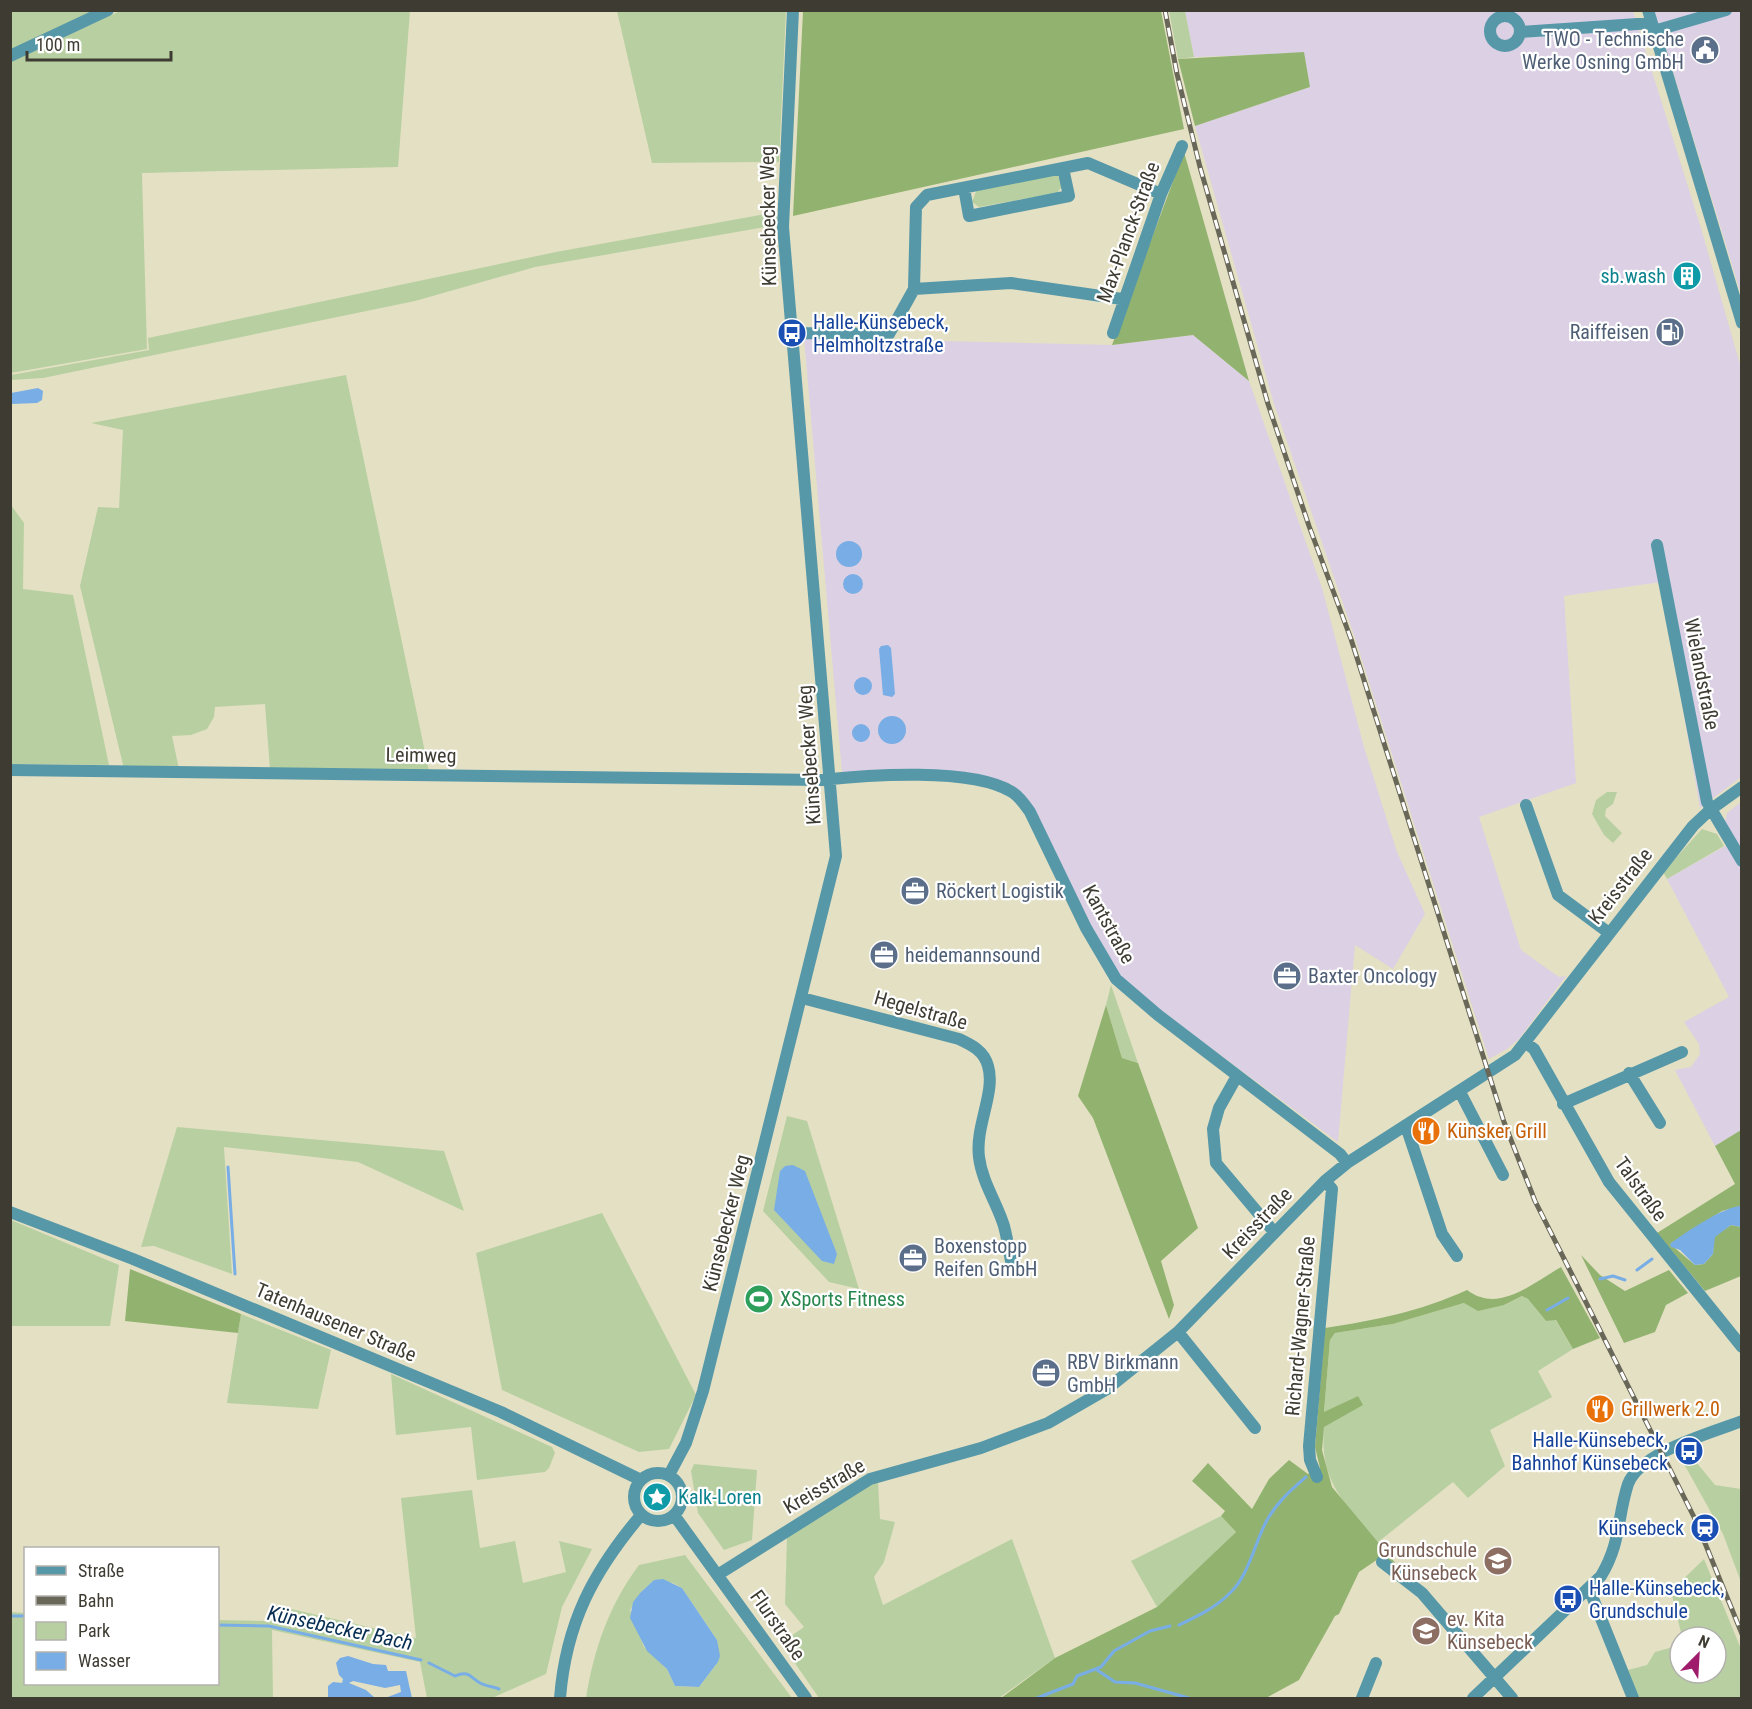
<svg xmlns="http://www.w3.org/2000/svg" width="1752" height="1709" viewBox="0 0 1752 1709" font-family="'Roboto Condensed',sans-serif">
  <style>
    .industrial { fill: #dbd0e4 }
    .green { fill: #b8d0a1; fill-rule: evenodd }
    .forest { fill: #92b370 }
    .water { fill: #79ade5 }
    .lines { fill: none; stroke-linecap: round; stroke-linejoin: round }
    .stream { stroke: #79ade5; stroke-width: 3 }
    .minor { stroke: #5698a8; stroke-width: 12 }
    .rail-casing { stroke: #696758; stroke-width: 5 }
    .rail { stroke: #fff; stroke-width: 3; stroke-dasharray: 9; stroke-linecap: butt }
    .labels { text-anchor: middle; dominant-baseline: central; stroke-width: 4.5; stroke-linejoin: round; paint-order: stroke }
    .service-label { font-size: 20px; fill: #4e5e75; stroke: #fff; text-anchor: start }
    .street-label { font-size: 20px; fill: #3e3c32; stroke: #fff }
    .culture-label { font-size: 20px; fill: #0d838f; stroke: #fff; text-anchor: end }
    .transit-label { font-size: 20px; fill: #164399; stroke: #fff; text-anchor: start }
    .food-label { font-size: 20px; fill: #c56008; stroke: #fff; text-anchor: start }
    .leisure-label { font-size: 20px; fill: #27864d; stroke: #fff; text-anchor: start }
    .education-label { font-size: 20px; fill: #785e54; stroke: #fff; text-anchor: end }
    .water-label { font-size: 21px; font-style: italic; fill: #072e52; stroke: #fff }
  </style>
  <rect width="100%" height="100%" fill="#e4e0c4"/>
  <path class="industrial" d="M 1185,11 L 1633,11 L 1701,228 L 1741,368 L 1741,777 L 1700,808 L 1661,582 L 1564,596 L 1576,783 L 1479,817 L 1521,950 L 1559,977 L 1566,976 L 1519,1039 L 1507,1049 L 1489,1059 L 1355,638 L 1274,404 L 1195,126 L 1310,87 L 1304,53 L 1194,57 Z
    M 1654,11 L 1741,11 L 1741,294 L 1664,42 Z
    M 1193,335 L 1249,381 L 1322,588 L 1364,747 L 1397,852 L 1425,914 L 1393,969 L 1355,945 L 1338,1142 L 1180,1025 L 1114,972 L 1033,807 L 1011,784 L 968,776 L 842,772 L 804,338 L 1112,345 Z
    M 1741,802 L 1741,1130 L 1715,1146 L 1675,1070 L 1691,1067 L 1700,1054 L 1699,1044 L 1684,1022 L 1729,997 L 1667,879 L 1736,840 L 1725,822 L 1727,813 Z"/>
  <path class="green" d="M 11,10 L 100,11 L 11,53 Z
    M 120,11 L 410,11 L 398,167 L 142,173 L 147,349 L 11,373 L 10,62 Z
    M 617,11 L 786,11 L 779,162 L 652,163 Z
    M 1169,11 L 1185,11 L 1194,57 L 1178,59 Z
    M 1054,174 L 1059,177 L 1063,185 L 1057,193 L 979,207 L 972,202 L 977,189 Z
    M 777,212 L 777,225 L 535,267 L 415,301 L 43,378 L 11,380 L 11,375 L 149,350 L 148,338 L 556,252 Z
    M 346,375 L 429,771 L 270,770 L 265,704 L 215,707 L 214,717 L 207,729 L 191,735 L 172,736 L 179,769 L 124,769 L 80,586 L 98,507 L 119,508 L 123,430 L 91,423 Z
    M 11,505 L 24,523 L 23,589 L 73,595 L 109,765 L 11,764 Z
    M 1607,792 L 1617,792 L 1613,804 L 1606,809 L 1605,816 L 1622,833 L 1613,843 L 1604,835 L 1592,814 L 1596,800 Z
    M 1702,829 L 1717,834 L 1724,846 L 1667,879 L 1663,872 Z
    M 1111,985 L 1138,1063 L 1122,1058 L 1106,1005 Z
    M 787,1116 L 807,1121 L 859,1289 L 829,1282 L 763,1211 Z
    M 177,1127 L 444,1151 L 464,1211 L 358,1162 L 224,1147 L 232,1274 L 154,1246 L 141,1247 Z
    M 602,1213 L 696,1395 L 669,1449 L 639,1452 L 502,1390 L 476,1253 Z
    M 11,1220 L 119,1265 L 110,1326 L 11,1326 Z
    M 1522,1296 L 1528,1299 L 1546,1321 L 1555,1319 L 1573,1349 L 1538,1371 L 1552,1397 L 1490,1430 L 1505,1466 L 1468,1498 L 1453,1482 L 1377,1543 C 1345,1503 1319,1482 1324,1427 L 1358,1396 L 1324,1413 L 1330,1340 L 1335,1333 L 1393,1324 L 1464,1303 L 1504,1305 Z
    M 241,1314 L 331,1350 L 318,1409 L 227,1403 Z
    M 391,1374 L 552,1447 L 555,1453 L 549,1468 L 545,1472 L 477,1480 L 471,1427 L 396,1435 Z
    M 1687,1451 L 1715,1485 L 1741,1489 L 1741,1582 L 1723,1534 L 1679,1455 Z
    M 694,1464 L 757,1470 L 752,1540 L 724,1550 L 698,1513 L 691,1471 Z
    M 878,1482 L 880,1519 L 895,1522 L 884,1562 L 874,1577 L 883,1605 L 1012,1539 L 1055,1658 L 999,1698 L 819,1698 L 781,1643 L 804,1627 L 785,1604 L 787,1537 L 867,1486 Z
    M 472,1490 L 480,1548 L 515,1541 L 523,1583 L 566,1572 L 559,1541 L 592,1549 L 562,1607 L 546,1674 L 492,1698 L 427,1698 L 420,1662 L 272,1630 L 273,1698 L 11,1698 L 11,1612 L 25,1613 L 26,1684 L 218,1684 L 218,1620 L 271,1621 L 270,1604 L 416,1638 L 401,1498 Z
    M 1221,1516 L 1236,1532 L 1157,1607 L 1131,1561 Z
    M 685,1555 L 792,1698 L 586,1698 C 594,1649 609,1605 639,1565 ZM 654,1580 L 673,1583 L 682,1588 L 717,1640 L 718,1662 L 699,1687 L 675,1686 L 667,1669 L 644,1647 L 630,1610 L 641,1592 Z
    M 1704,1559 L 1741,1649 L 1741,1698 L 1639,1698 L 1628,1670 L 1647,1665 L 1655,1652 L 1680,1645 L 1680,1673 L 1716,1673 L 1716,1637 L 1682,1637 L 1671,1591 Z"/>
  <path class="forest" d="M 803,11 L 1161,11 L 1184,129 L 793,216 Z
    M 1304,52 L 1310,87 L 1195,126 L 1178,59 Z
    M 1184,152 L 1249,381 L 1193,335 L 1112,345 Z
    M 1106,1005 L 1122,1058 L 1138,1063 L 1198,1228 L 1161,1261 L 1174,1305 L 1169,1319 L 1093,1118 L 1078,1096 Z
    M 1741,1130 L 1741,1206 L 1722,1211 L 1670,1244 L 1695,1265 L 1704,1264 L 1713,1254 L 1714,1237 L 1731,1225 L 1741,1227 L 1741,1276 L 1705,1291 L 1657,1233 L 1735,1184 L 1715,1146 Z
    M 1581,1255 L 1600,1275 L 1625,1291 L 1669,1270 L 1688,1293 L 1666,1305 L 1655,1332 L 1624,1343 Z
    M 1561,1267 L 1600,1338 L 1573,1349 L 1556,1320 L 1546,1321 L 1528,1299 L 1522,1296 L 1504,1305 L 1478,1311 L 1464,1303 L 1393,1324 L 1335,1333 L 1330,1340 L 1324,1412 L 1358,1396 L 1363,1405 L 1324,1427 L 1322,1450 L 1332,1487 L 1397,1565 L 1381,1557 L 1359,1572 L 1339,1614 L 1335,1616 L 1299,1680 L 1266,1698 L 1001,1698 L 1055,1658 L 1157,1607 L 1236,1532 L 1221,1516 L 1225,1511 L 1192,1481 L 1208,1463 L 1252,1509 L 1269,1479 L 1289,1460 L 1308,1474 L 1320,1468 L 1315,1447 L 1325,1328 C 1376,1320 1419,1312 1467,1290 C 1499,1314 1531,1284 1561,1267 Z
    M 130,1269 L 241,1314 L 238,1333 L 125,1321 Z"/>
  <path class="water" d="M 38,388 L 43,391 L 42,400 L 37,403 L 11,404 L 11,393 Z
    M836 554a13 13 0 1 1 26 0a13 13 0 1 1-26 0Z
    M843 584a10 10 0 1 1 20 0a10 10 0 1 1-20 0Z
    M 888,645 L 891,648 L 895,694 L 892,697 L 883,695 L 879,649 L 881,646 Z
    M854 686a9 9 0 1 1 18 0a9 9 0 1 1-18 0Z
    M878 730a14 14 0 1 1 28 0a14 14 0 1 1-28 0Z
    M852 733a9 9 0 1 1 18 0a9 9 0 1 1-18 0Z
    M 793,1165 L 805,1171 L 837,1254 L 834,1264 L 822,1261 L 774,1210 L 780,1171 L 785,1166 Z
    M 1741,1206 L 1741,1227 L 1731,1225 L 1715,1237 L 1713,1254 L 1704,1264 L 1695,1265 L 1680,1250 L 1671,1247 L 1670,1244 C 1684,1233 1725,1206 1741,1206 Z
    M 663,1579 L 682,1588 L 717,1640 L 720,1656 L 718,1662 L 699,1687 L 675,1686 L 667,1669 L 647,1651 L 630,1618 L 633,1602 L 641,1592 L 654,1580 Z
    M 348,1656 L 373,1664 L 386,1665 L 388,1671 L 406,1671 L 412,1698 L 385,1698 L 401,1692 L 400,1685 L 385,1688 L 353,1681 L 349,1683 L 366,1690 L 375,1698 L 328,1698 L 328,1686 L 333,1682 L 342,1683 L 343,1679 L 339,1675 L 336,1663 L 340,1658 Z"/>
  <g class="lines">
    <path class="stream" d="M 228,1167 L 235,1274
      M 1637,1270 L 1652,1259
      M 1600,1279 L 1613,1276 L 1625,1280
      M 1547,1310 L 1568,1298
      M 10,1616 L 26,1616
      M 218,1625 L 269,1626 L 421,1660
      M 1179,1625 C 1198,1616 1215,1608 1230,1593 C 1249,1575 1254,1545 1266,1522 C 1276,1503 1290,1491 1306,1477
      M 429,1663 L 455,1676 C 469,1670 470,1677 480,1683 C 486,1686 494,1687 499,1689
      M 1097,1670 L 1115,1682 L 1135,1683 L 1189,1698
      M 1037,1698 L 1073,1684 L 1077,1676 L 1101,1667 L 1114,1651 L 1150,1631 L 1170,1626"/>
    <path class="minor" d="M 1648,10 L 1742,323
      M1490 31a15 15 0 1 1 30 0a15 15 0 1 1-30 0Z
      M 1654,31 L 1726,10
      M 1520,32 L 1652,23
      M 10,56 L 108,10
      M 964,188 L 969,216 L 1069,196 L 1063,168
      M 914,289 L 916,207 L 927,195 L 1088,163 L 1161,194
      M 792,333 L 889,334 L 914,289 L 1011,283 L 1122,299
      M 1113,333 L 1161,194 L 1182,146
      M 1657,545 L 1707,802 L 1742,861
      M 10,770 L 821,780 C 867,775 972,767 1012,792 C 1020,797 1025,805 1030,812 L 1086,928 L 1116,979 L 1158,1015 L 1340,1154 L 1347,1163
      M 1526,805 L 1558,895 L 1609,933
      M 802,998 L 959,1039 C 972,1045 984,1051 988,1066 C 996,1092 975,1126 979,1157 C 982,1182 997,1203 1004,1226 C 1008,1241 1010,1257 1013,1272
      M 1526,1043 L 1534,1049 L 1609,1182 L 1742,1347
      M 1629,1073 L 1660,1123
      M 1237,1076 L 1219,1108 L 1213,1129 L 1216,1163 L 1274,1232
      M 1460,1092 L 1503,1175
      M 1563,1104 L 1682,1052
      M 1406,1126 L 1442,1234 L 1457,1256
      M 10,1212 L 133,1259 L 501,1412 L 641,1480
      M 1178,1332 L 1255,1428
      M634 1497a24 24 0 1 1 48 0a24 24 0 1 1-48 0Z
      M 669,1475 L 686,1443 L 703,1391 L 836,856 L 783,227 L 793,10
      M 1317,1477 L 1310,1460 L 1309,1446 L 1332,1189 L 1325,1181
      M 674,1515 L 806,1698
      M 1382,1562 L 1422,1593 L 1512,1698
      M 719,1574 L 870,1479 L 981,1448 L 1048,1423 L 1107,1389 L 1178,1332 L 1325,1181 L 1347,1163 L 1515,1055 L 1693,826 L 1710,810 L 1742,787
      M 1587,1591 L 1592,1596 L 1633,1698
      M 560,1698 C 566,1623 593,1572 641,1515
      M 1362,1698 L 1376,1663
      M 1473,1698 L 1601,1576 C 1621,1543 1617,1518 1628,1484 C 1640,1452 1711,1433 1742,1421"/>
    <g class="rail-casing">
      <path id="rail" d="M 1165,10 L 1177,74 L 1200,167 L 1268,404 L 1309,526 L 1351,639 L 1504,1122 L 1535,1201 L 1696,1521 L 1742,1634"/>
    </g>
    <use href="#rail" class="rail"/>
  </g>
  <defs>
    <g id="civic-disc" transform="scale(1.5)"><circle r="9.5" fill="#5c6f8a" stroke="#fff"/><path d="M-.6-6.5H3V-4.5H.6V-3L4-1V1h2V6H-6V1h2V-1L-.6-3ZM-1.2 2.5V6h2.4V2.5Z" fill="#fff"/></g>
    <g id="building-disc" transform="scale(1.5)"><circle r="9.5" fill="#0f9aa8" stroke="#fff"/><path d="M-4-6H4V6H1V3H-1V6H-4ZM-2.5-4.3h1.7v1.8h-1.7ZM.8-4.3h1.7v1.8H.8ZM-2.5-1h1.7V.8h-1.7ZM.8-1h1.7V.8H.8Z" fill="#fff"/></g>
    <g id="fuel-disc" transform="scale(1.5)"><circle r="9.5" fill="#5c6f8a" stroke="#fff"/><path d="M-5.5-6h7V0h2V4h1.3V-2.5L3-4.5l.8-.8L6-3V5H2.5V1h-1V6h-7ZM-4.2-4.7v3.2H.2V-4.7Z" fill="#fff"/></g>
    <g id="bus-disc" transform="scale(1.5)"><circle r="9.5" fill="#1a4fb4" stroke="#fff"/><path d="M-5-6H5V4H4V6H2V4H-2V6H-4V4H-5ZM-3.5-4V0h7V-4ZM-3.5 1.2v1.5H-2V1.2ZM2 1.2v1.5H3.5V1.2Z" fill="#fff"/></g>
    <g id="office-disc" transform="scale(1.5)"><circle r="9.5" fill="#5c6f8a" stroke="#fff"/><path d="M-6-3h4V-5.5h4V-3h4V5H-6ZM-1-4.5V-3h2v-1.5ZM-6 0V1H6V0Z" fill="#fff"/></g>
    <g id="restaurant-disc" transform="scale(1.5)"><circle r="9.5" fill="#e8710a" stroke="#fff"/><path d="M-5-6h1v4h1v-4h1v4h1v-4h1v5L-1.5 .5V6h-2V.5L-5-1ZM5-6V6H3V1.5H1.5Q1.5-4 5-6Z" fill="#fff"/></g>
    <g id="stadium-disc" transform="scale(1.5)"><circle r="9.5" fill="#2e9e5b" stroke="#fff"/><path d="M0-5a6.5 5 0 1 0 0 10a6.5 5 0 1 0 0-10ZM-3.5-1.8h7v3.6h-7Z" fill="#fff"/></g>
    <g id="sight-disc" transform="scale(1.5)"><circle r="9.5" fill="#0f9aa8" stroke="#fff"/><path d="M0-6L1.8-2.2L6-1.7L2.9 1.2L3.7 5.4L0 3.3L-3.7 5.4L-2.9 1.2L-6-1.7L-1.8-2.2Z" fill="#fff"/></g>
    <g id="station-disc" transform="scale(1.5)"><circle r="9.5" fill="#1a4fb4" stroke="#fff"/><path d="M-3-6H3Q5-6 5-4V2Q5 4 3 4L4.5 6H3L1.5 4h-3L-3 6H-4.5L-3 4Q-5 4-5 2V-4Q-5-6-3-6ZM-3.5-4v3h7v-3ZM-3.5 1v1.5H-2V1ZM2 1v1.5H3.5V1Z" fill="#fff"/></g>
    <g id="school-disc" transform="scale(1.5)"><circle r="9.5" fill="#8d6e63" stroke="#fff"/><path d="M0-5L7-2L0 1L-7-2ZM-4 1L0 2.5L4 1V4Q0 6-4 4Z" fill="#fff"/></g>
  </defs>
  <g fill-rule="evenodd">
    <use href="#civic-disc" x="1705" y="50"/>
    <use href="#building-disc" x="1687" y="276"/>
    <use href="#fuel-disc" x="1670" y="332"/>
    <use href="#bus-disc" x="792" y="333"/>
    <use href="#office-disc" x="915" y="891"/>
    <use href="#office-disc" x="884" y="955"/>
    <use href="#office-disc" x="1287" y="976"/>
    <use href="#restaurant-disc" x="1426" y="1131"/>
    <use href="#office-disc" x="913" y="1258"/>
    <use href="#stadium-disc" x="759" y="1299"/>
    <use href="#office-disc" x="1046" y="1373"/>
    <use href="#restaurant-disc" x="1600" y="1409"/>
    <use href="#bus-disc" x="1689" y="1451"/>
    <use href="#sight-disc" x="657" y="1497"/>
    <use href="#station-disc" x="1705" y="1528"/>
    <use href="#school-disc" x="1498" y="1561"/>
    <use href="#bus-disc" x="1568" y="1599"/>
    <use href="#school-disc" x="1426" y="1631"/>
  </g>
  <g class="labels">
    <g class="service-label">
      <text x="1684" y="39" text-anchor="end">TWO - Technische<tspan x="1684" dy="23">Werke Osning GmbH</tspan></text>
      <text x="1649" y="332" text-anchor="end">Raiffeisen</text>
      <text x="936" y="891">Röckert Logistik</text>
      <text x="905" y="955">heidemannsound</text>
      <text x="1308" y="976">Baxter Oncology</text>
      <text x="934" y="1246">Boxenstopp<tspan x="934" dy="23">Reifen GmbH</tspan></text>
      <text x="1067" y="1362">RBV Birkmann<tspan x="1067" dy="23">GmbH</tspan></text>
    </g>
    <g class="street-label">
      <text transform="translate(768 216) rotate(-91)">Künsebecker Weg</text>
      <text transform="translate(1128 232) rotate(-70)">Max-Planck-Straße</text>
      <text transform="translate(1702 674) rotate(79)">Wielandstraße</text>
      <text transform="translate(421 755) rotate(1)">Leimweg</text>
      <text transform="translate(809 755) rotate(-94)">Künsebecker Weg</text>
      <text transform="translate(1620 886) rotate(-52)">Kreisstraße</text>
      <text transform="translate(1109 924) rotate(61)">Kantstraße</text>
      <text transform="translate(921 1010) rotate(16)">Hegelstraße</text>
      <text transform="translate(1641 1189) rotate(54)">Talstraße</text>
      <text transform="translate(726 1223) rotate(-76)">Künsebecker Weg</text>
      <text transform="translate(1257 1223) rotate(-46)">Kreisstraße</text>
      <text transform="translate(336 1322) rotate(23)">Tatenhausener Straße</text>
      <text transform="translate(1300 1326) rotate(-85)">Richard-Wagner-Straße</text>
      <text transform="translate(824 1486) rotate(-30)">Kreisstraße</text>
      <text transform="translate(778 1625) rotate(55)">Flurstraße</text>
    </g>
    <g class="culture-label">
      <text x="1666" y="276">sb.wash</text>
      <text x="678" y="1497" text-anchor="start">Kalk-Loren</text>
    </g>
    <g class="transit-label">
      <text x="813" y="322">Halle-Künsebeck,<tspan x="813" dy="23">Helmholtzstraße</tspan></text>
      <text x="1668" y="1440" text-anchor="end">Halle-Künsebeck,<tspan x="1668" dy="23">Bahnhof Künsebeck</tspan></text>
      <text x="1684" y="1528" text-anchor="end">Künsebeck</text>
      <text x="1589" y="1588">Halle-Künsebeck,<tspan x="1589" dy="23">Grundschule</tspan></text>
    </g>
    <g class="food-label">
      <text x="1447" y="1131">Künsker Grill</text>
      <text x="1621" y="1409">Grillwerk 2.0</text>
    </g>
    <g class="leisure-label">
      <text x="780" y="1299">XSports Fitness</text>
    </g>
    <g class="education-label">
      <text x="1477" y="1550">Grundschule<tspan x="1477" dy="23">Künsebeck</tspan></text>
      <text x="1447" y="1619" text-anchor="start">ev. Kita<tspan x="1447" dy="23">Künsebeck</tspan></text>
    </g>
    <g class="water-label">
      <text transform="translate(340 1628) rotate(12)">Künsebecker Bach</text>
    </g>
  </g>
  <rect width="1752" height="1709" fill="none" stroke="#3e3c32" stroke-width="24"/>
  <rect x="24" y="1547" width="195" height="138" fill="#ffffff" stroke="#b2b1ad" stroke-width="1.5"/>
  <rect x="36" y="1566" width="30" height="9" fill="#5698a8" stroke="#b2b1ad" stroke-width="1.5"/>
  <text x="78" y="1577" font-size="18" fill="#3e3c32">Straße</text>
  <rect x="36" y="1596" width="30" height="9" fill="#696758" stroke="#b2b1ad" stroke-width="1.5"/>
  <text x="78" y="1607" font-size="18" fill="#3e3c32">Bahn</text>
  <rect x="36" y="1622" width="30" height="18" fill="#b8d0a1" stroke="#b2b1ad" stroke-width="1.5"/>
  <text x="78" y="1637" font-size="18" fill="#3e3c32">Park</text>
  <rect x="36" y="1652" width="30" height="18" fill="#79ade5" stroke="#b2b1ad" stroke-width="1.5"/>
  <text x="78" y="1667" font-size="18" fill="#3e3c32">Wasser</text>
  <g transform="translate(1698 1655) rotate(24)"><circle r="28" fill="#ffffff" stroke="#b2b1ad" stroke-width="1.5"/>
  <path d="M0-4.5L10 22L0 15L-10 22Z" fill="#9f1c6c"/>
  <text y="-9" font-size="16" font-weight="bold" text-anchor="middle" fill="#3e3c32">N</text>
  </g>
  <path d="M27 51v9h144v-9" fill="none" stroke="#3e3c32" stroke-width="3"/>
  <text x="36" y="51" font-size="18" fill="#3e3c32" stroke="#ffffff" stroke-width="4.5" paint-order="stroke">100 m</text>
</svg>
